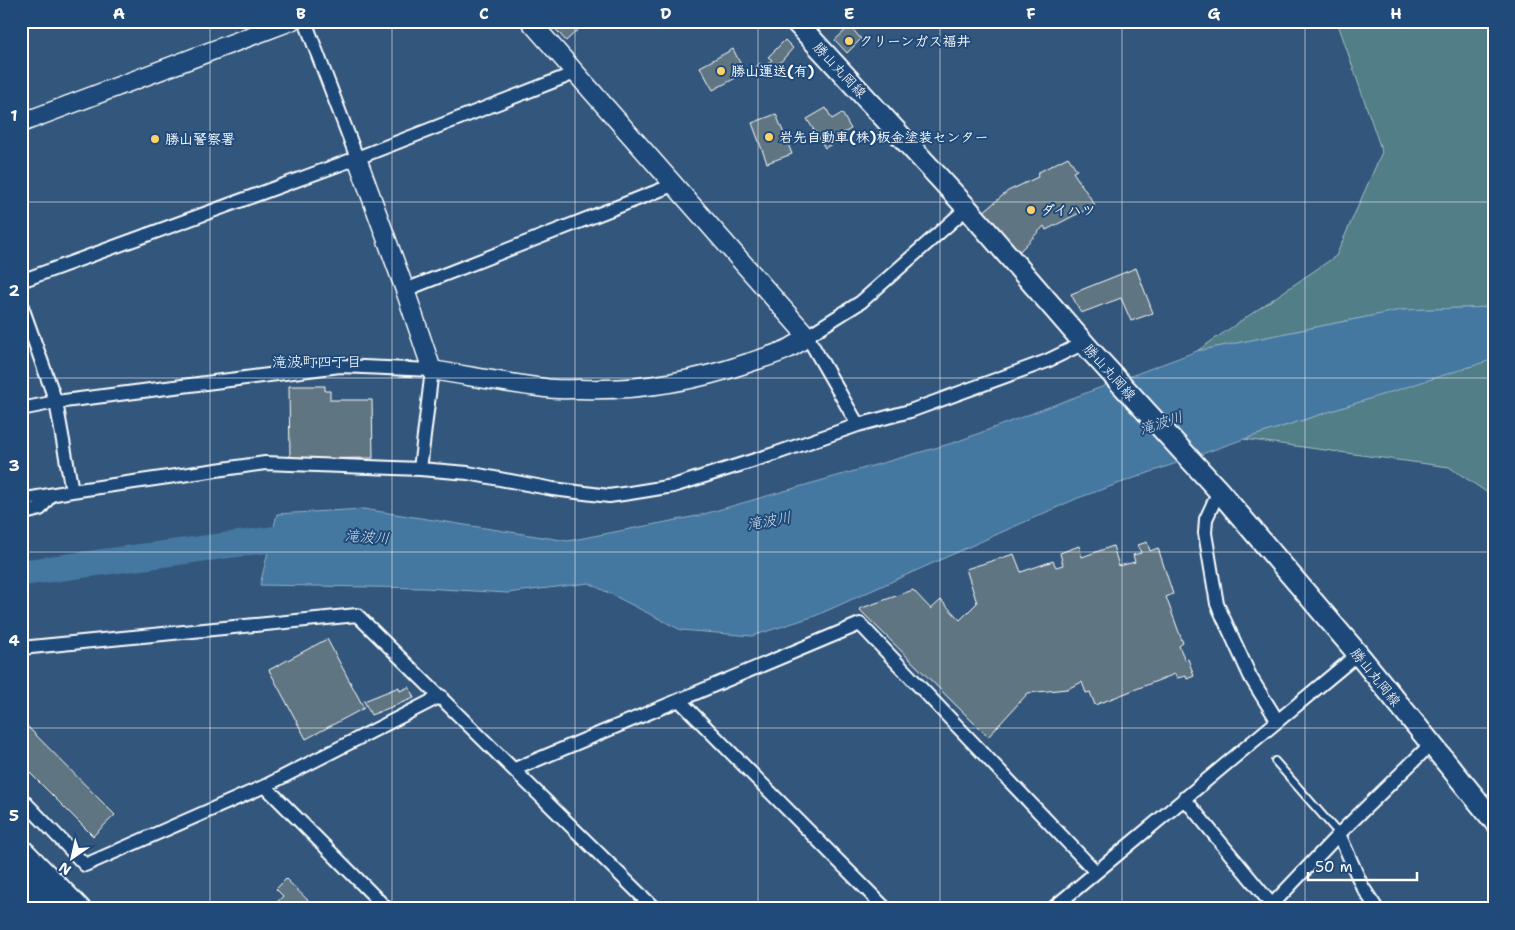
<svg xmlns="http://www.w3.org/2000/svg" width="1515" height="930" viewBox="0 0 1515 930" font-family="'Shantell Sans','Klee One',sans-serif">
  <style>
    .green { fill: #517e87; stroke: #a8bec3 }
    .water { fill: #4478a1; stroke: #8faec7 }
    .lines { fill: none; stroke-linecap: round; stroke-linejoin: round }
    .river { stroke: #4478a1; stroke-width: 26 }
    .building { fill: #617482; stroke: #fff }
    .lane-casing { stroke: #fff; stroke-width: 10 }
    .street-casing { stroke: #fff; stroke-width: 16 }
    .secondary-casing { stroke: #fff; stroke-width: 21 }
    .primary-casing { stroke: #fff; stroke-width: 24 }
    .highway-casing { stroke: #fff; stroke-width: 26 }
    .lane { stroke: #1f4a7a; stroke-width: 6 }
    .street { stroke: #1f4a7a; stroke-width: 12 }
    .secondary { stroke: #1f4a7a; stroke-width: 18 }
    .primary { stroke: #1f4a7a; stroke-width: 20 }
    .highway { stroke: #1f4a7a; stroke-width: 22 }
    .grid { fill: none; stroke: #fff; stroke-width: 1; stroke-opacity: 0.55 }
    .poi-dot { fill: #ffd166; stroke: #1f4a7a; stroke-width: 2 }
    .labels { text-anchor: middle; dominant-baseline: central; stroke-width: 4; stroke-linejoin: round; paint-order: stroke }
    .poi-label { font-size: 14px; font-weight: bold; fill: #fff; stroke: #1f4a7a; text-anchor: start }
    .street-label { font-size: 14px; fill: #fff; stroke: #1f4a7a }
    .neighbourhood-label { font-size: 15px; fill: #fff; stroke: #1f4a7a }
    .water-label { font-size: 15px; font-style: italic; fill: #d0dde8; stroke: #1f4a7a }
    .neatline { fill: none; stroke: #fff; stroke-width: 2 }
    .grid-label { font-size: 16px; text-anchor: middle; font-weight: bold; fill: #fff }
  </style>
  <rect width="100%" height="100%" fill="#33577c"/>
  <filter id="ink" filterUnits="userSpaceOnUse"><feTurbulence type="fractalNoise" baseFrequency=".02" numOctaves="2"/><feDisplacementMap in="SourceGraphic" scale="10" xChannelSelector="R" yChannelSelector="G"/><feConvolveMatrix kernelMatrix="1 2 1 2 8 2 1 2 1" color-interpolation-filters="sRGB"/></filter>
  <g filter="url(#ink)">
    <path class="green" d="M 1337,21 L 1494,21 L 1494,307 L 1401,310 L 1197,351 L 1336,256 L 1382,152 Z
      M 1493,359 L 1494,497 L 1449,467 L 1244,439 Z"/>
    <path class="water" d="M 1494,307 L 1494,359 L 1244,439 L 1078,498 L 815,616 L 752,636 L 681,630 L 589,583 L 507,593 L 424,588 L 260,585 L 277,514 L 363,509 L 568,541 L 697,516 L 956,442 L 1197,351 L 1401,310 Z"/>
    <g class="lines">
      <path class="river" d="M 21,573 L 305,535"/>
    </g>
    <path class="building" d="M 557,21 L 587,21 L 566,41 L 552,25 Z
      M 852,21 L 866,21 L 862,28 Z
      M 850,26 L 861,39 L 847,53 L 835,40 Z
      M 785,40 L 793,48 L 778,65 L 782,68 L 762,74 L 755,68 L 760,63 L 764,67 L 772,60 L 768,57 Z
      M 733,49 L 745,73 L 713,90 L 700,67 Z
      M 826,108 L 832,119 L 842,113 L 851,129 L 840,135 L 841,139 L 825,148 L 807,119 Z
      M 776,114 L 792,154 L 767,163 L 752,123 Z
      M 1068,157 L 1077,170 L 1073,172 L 1095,205 L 1046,230 L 1044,226 L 1018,253 L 982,213 L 1008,191 L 1038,177 L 1037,173 Z
      M 1136,268 L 1153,313 L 1131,321 L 1121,298 L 1081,313 L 1071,294 Z
      M 289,386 L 325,386 L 325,391 L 330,391 L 330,400 L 372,400 L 373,458 L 290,459 Z
      M 1147,542 L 1150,551 L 1158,548 L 1173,594 L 1166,597 L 1183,643 L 1179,646 L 1185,660 L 1188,659 L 1194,676 L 1187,679 L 1186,676 L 1177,678 L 1175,674 L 1095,705 L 1090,692 L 1086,693 L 1082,682 L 1067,689 L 1028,693 L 988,737 L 859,609 L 913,590 L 931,609 L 941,600 L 960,620 L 977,603 L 966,569 L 1014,554 L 1021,572 L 1053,561 L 1056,567 L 1063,565 L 1060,553 L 1079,546 L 1082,557 L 1113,546 L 1119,566 L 1135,562 L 1133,555 L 1141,553 L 1138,545 Z
      M 327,639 L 364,708 L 306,739 L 269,670 Z
      M 399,687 L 400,691 L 409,687 L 414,698 L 371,715 L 364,701 Z
      M 21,720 L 115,815 L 93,836 L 21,764 Z
      M 286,879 L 317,909 L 271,909 L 283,896 L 276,889 Z"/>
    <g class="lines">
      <g class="lane-casing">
        <path id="lane" d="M 1275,761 L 1339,834"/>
      </g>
      <g class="street-casing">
        <path id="street" d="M 305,21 L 357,158
          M 21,281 L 357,158 L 575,73
          M 405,290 L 673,185
          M 21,304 L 56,402 L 72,491
          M 21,409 L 56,402 L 340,366 L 432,370 L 420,469
          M 858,425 L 807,336 L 861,302 L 967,208
          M 1219,491 L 1206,519 L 1205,533 L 1217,604 L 1251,678 L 1277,720
          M 21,500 L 72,491 L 265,463 L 420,469 L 468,473 L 553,489 L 609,496 L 630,493 L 673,486 L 771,455 L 858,425 L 910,411 L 1047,361 L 1084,343
          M 21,514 L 40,509 L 51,495
          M 21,648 L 357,615 L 655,909
          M 679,700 L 886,909
          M 515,769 L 860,624 L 1096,872
          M 265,786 L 387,909
          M 21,798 L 85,865 L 265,786 L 441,696
          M 1184,798 L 1272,905 L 1273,909
          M 1339,834 L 1362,886 L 1377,909
          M 1052,909 L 1358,654
          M 1268,909 L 1339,834 L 1431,744"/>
      </g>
      <g class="secondary-casing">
        <path id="secondary" d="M 21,123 L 291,21
          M 357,158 L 405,290 L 432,370 C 470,376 507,383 545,388 C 556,390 568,389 580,389 C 639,391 692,382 748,363 C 768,356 792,351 807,336 L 530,21"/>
      </g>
      <g class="primary-casing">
        <path id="primary" d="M 795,21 L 967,208 L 1089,349 L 1219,491 L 1358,654 L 1494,821"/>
      </g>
      <g class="highway-casing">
        <path id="highway" d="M 21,850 L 79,909
          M 21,877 L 53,909"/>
      </g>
      <use href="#lane" class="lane"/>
      <use href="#street" class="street"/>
      <use href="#secondary" class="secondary"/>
      <use href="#primary" class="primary"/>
      <use href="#highway" class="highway"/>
    </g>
  </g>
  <path class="grid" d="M 210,21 L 210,909M 392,21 L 392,909M 575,21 L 575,909M 758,21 L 758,909M 940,21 L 940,909M 1122,21 L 1122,909M 1305,21 L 1305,909M 21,202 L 1494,202M 21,378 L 1494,378M 21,552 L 1494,552M 21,728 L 1494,728"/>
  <g class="poi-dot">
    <circle cx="849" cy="41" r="5"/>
    <circle cx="721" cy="71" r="5"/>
    <circle cx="769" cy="137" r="5"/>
    <circle cx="155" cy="139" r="5"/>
    <circle cx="1031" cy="210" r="5"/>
  </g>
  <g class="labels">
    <g class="poi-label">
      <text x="859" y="41">クリーンガス福井</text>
      <text x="731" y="71">勝山運送(有)</text>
      <text x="779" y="137">岩先自動車(株)板金塗装センター</text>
      <text x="165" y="139">勝山警察署</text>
      <text x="1041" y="210">ダイハツ</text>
    </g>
    <g class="street-label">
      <text transform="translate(840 70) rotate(47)">勝山丸岡線</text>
      <text transform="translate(1110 372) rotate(48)">勝山丸岡線</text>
      <text transform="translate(1376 677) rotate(51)">勝山丸岡線</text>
    </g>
    <g class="neighbourhood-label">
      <text x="317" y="362">滝波町四丁目</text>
    </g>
    <g class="water-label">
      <text transform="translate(1161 423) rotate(-18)">滝波川</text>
      <text transform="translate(769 521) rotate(-10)">滝波川</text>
      <text transform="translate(367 537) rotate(4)">滝波川</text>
    </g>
  </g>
  <rect width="1515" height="930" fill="none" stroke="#1f4a7a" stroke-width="55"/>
  <g transform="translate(72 858) rotate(214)" stroke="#1f4a7a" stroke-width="4" paint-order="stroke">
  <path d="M0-4L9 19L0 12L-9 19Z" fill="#ffffff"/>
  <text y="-8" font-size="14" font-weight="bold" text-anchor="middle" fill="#ffffff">N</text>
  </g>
  <path d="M1308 872v8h109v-8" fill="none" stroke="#ffffff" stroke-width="2.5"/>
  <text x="1315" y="872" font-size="15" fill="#ffffff" stroke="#1f4a7a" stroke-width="4" paint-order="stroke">50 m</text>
  <rect x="28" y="28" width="1460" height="874" class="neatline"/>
  <g class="grid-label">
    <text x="119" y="19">A</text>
    <text x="301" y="19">B</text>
    <text x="484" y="19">C</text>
    <text x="666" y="19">D</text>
    <text x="849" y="19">E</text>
    <text x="1031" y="19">F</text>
    <text x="1214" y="19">G</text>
    <text x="1396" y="19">H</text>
    <text x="14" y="121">1</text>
    <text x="14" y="296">2</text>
    <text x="14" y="471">3</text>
    <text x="14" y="646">4</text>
    <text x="14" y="821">5</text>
  </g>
</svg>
